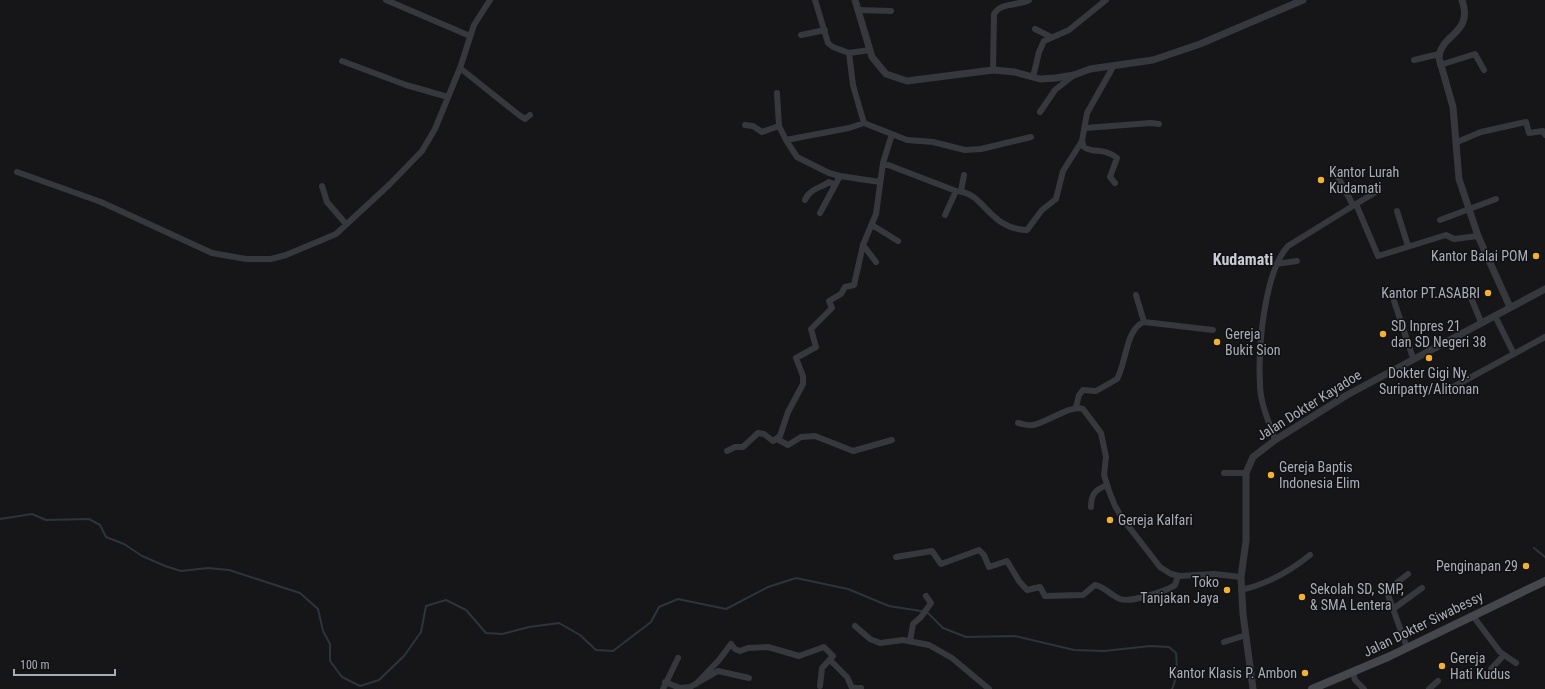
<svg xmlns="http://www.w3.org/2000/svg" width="1545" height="689" viewBox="0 0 1545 689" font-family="'Roboto Condensed',sans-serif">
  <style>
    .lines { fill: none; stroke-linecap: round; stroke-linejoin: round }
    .stream { stroke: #2c353c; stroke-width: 2 }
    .minor { stroke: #37383d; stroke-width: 6 }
    .tertiary { stroke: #37383d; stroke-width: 7 }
    .secondary { stroke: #45474d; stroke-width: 8 }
    .poi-dot { fill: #f2b134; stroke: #111113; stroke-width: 1.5 }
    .labels { text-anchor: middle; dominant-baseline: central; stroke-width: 3; stroke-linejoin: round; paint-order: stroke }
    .poi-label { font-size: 14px; fill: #a8adb8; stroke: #111113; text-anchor: start }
    .street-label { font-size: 14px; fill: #a8adb8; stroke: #111113 }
    .quarter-label { font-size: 16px; font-weight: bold; fill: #c9ccd4; stroke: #111113 }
  </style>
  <rect width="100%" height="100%" fill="#161618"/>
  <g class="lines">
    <path class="stream" d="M 0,519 L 32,514 L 46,520 L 89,519 L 100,525 L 106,537 L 124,544 L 142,556 L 165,566 L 181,571 L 208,568 L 229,570 L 300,593 L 318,609 L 323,631 L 330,644 L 330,661 L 342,677 L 360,686 L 379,680 L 404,656 L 421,632 L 426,606 L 446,600 L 466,610 L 486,633 L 502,634 L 529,627 L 559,623 L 580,635 L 596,650 L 613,651 L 651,622 L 659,607 L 678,599 L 726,609 L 768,587 L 796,578 L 848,589 L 889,606 L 927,612 L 943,628 L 966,637 L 1015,636 L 1074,650 L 1104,651 L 1150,646 L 1169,647 L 1176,653 C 1177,663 1177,679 1172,689
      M 1534,548 L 1545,557"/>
    <path class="minor" d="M 386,0 L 470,36
      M 815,0 L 828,43 L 833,47 L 849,53
      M 858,10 L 891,11
      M 1035,29 L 1051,37
      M 801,35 L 825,30
      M 870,50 L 849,53 L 853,85 L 864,123 L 907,140 L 933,142 L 965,150 L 981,149 L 1031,137
      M 1414,60 L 1439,54
      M 342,61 L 406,85 L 448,97
      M 1440,65 L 1475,54 L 1484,70
      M 460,68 L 519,115 L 525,119 L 530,115
      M 993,70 L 994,14 C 1001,2 1018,6 1029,0
      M 1033,77 L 1039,52 L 1044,41 L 1069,30 L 1106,0
      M 777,93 L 779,126 L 786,140 L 849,128 L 864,123
      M 1040,112 L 1055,90 L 1074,75
      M 745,125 L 753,126 L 762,132 L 779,126
      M 1085,128 L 1151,123 L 1159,124
      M 786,140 L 797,157 L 829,173 L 840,176
      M 1082,141 L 1084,147 C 1093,154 1104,147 1117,158 L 1110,177 L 1115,183
      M 1457,142 L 1481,132 L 1526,122 L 1529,133 L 1543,131 L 1545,135
      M 883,163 L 956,191 C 985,192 988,229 1027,230 L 1042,210 L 1056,199 L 1063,171 L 1082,141 L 1087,113 L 1113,67
      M 1333,168 L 1353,205
      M 17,172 L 101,202 L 212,253 L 246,259 L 271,259 L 286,255 L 336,234 L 390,184 L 422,151 L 435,129 L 460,68 L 474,25 L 490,0
      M 322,186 L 327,202 L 346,224
      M 961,191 L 964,175
      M 805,200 C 809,189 821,188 829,182 L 835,185
      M 1356,204 L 1379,190
      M 1397,211 L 1408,246
      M 820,213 L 840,176 L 880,182
      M 945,215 L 956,191
      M 1440,220 L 1496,199
      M 872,225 L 898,241
      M 863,245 L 876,262
      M 1276,264 L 1297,261
      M 1469,293 L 1481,322
      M 1136,295 L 1144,322
      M 1394,301 L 1413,358
      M 1495,316 L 1514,354
      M 1453,387 L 1545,337
      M 1076,407 L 1079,395 L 1083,390 L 1096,391 L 1117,379 C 1126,364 1126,328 1144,322 L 1213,330
      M 1018,423 C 1023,424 1028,426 1033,425 C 1046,423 1072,404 1083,409 L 1101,433 L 1106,457 L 1104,475 L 1109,491 L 1115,506 L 1122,518 L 1160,567 L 1171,574 L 1180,576 L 1214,574 L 1241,577
      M 777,439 L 788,445 L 801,437 L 815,436 L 853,451 L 892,440
      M 1275,440 C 1269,422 1260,403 1260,384 C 1258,349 1264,272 1288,246 L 1356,204 L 1378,256 L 1446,235 L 1454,239 L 1478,236
      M 727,451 L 735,447 L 743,447 L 758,433 L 764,434 L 773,441 L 780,436 L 788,412 L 803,384 L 803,376 L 796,358 L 816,347 L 811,329 L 832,308 L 829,301 L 841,294 L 845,287 L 854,285 L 863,245 L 876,214 L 883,163 L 892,134
      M 1224,473 L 1246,473
      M 1091,507 C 1091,494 1095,490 1107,485
      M 896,557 L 932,551 L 941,564 L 979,550 L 984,555 L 989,567 L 1007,561 L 1019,581 L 1027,590 L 1040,587 L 1045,596 L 1083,595 L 1095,585 C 1105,587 1112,596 1120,599 C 1130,603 1167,591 1175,585 L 1178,576
      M 1241,590 C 1268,584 1289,572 1310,555
      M 1393,609 L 1422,588
      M 1473,616 L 1500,652 L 1516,663
      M 855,626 L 870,639 L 880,643 L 903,640 L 929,645 L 952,658 L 989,689
      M 910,641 L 913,624 L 921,617 L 931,603 L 926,596
      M 1224,642 L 1246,635
      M 1407,648 L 1387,592 L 1390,588 L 1408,574
      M 830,660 L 847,677 L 852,688 L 861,688
      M 1491,669 L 1504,655
      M 1353,672 L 1355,680 L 1364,689
      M 665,682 L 680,688 L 690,687 L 718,671 L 749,678
      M 696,684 L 719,660 L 731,644 L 735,649 L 740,651 L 748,648 L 768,647 L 799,656 L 824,647 L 833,656 L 822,668 L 820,686
      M 663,689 L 678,658
      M 1429,689 L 1438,681"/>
    <path class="tertiary" d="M 855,0 L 872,57 L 886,74 L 907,81 L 993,70 L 1015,72 L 1040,79 L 1056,78 L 1074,75 L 1090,69 L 1153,60 L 1200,44 L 1303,0
      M 1462,0 C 1474,34 1440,34 1439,58 L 1453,107 L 1459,179 L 1478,236 L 1510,307
      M 1253,689 L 1243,614 L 1241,577 L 1246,541 L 1246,473 L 1253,457 L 1275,440 L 1347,395 L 1545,289"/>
    <path class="secondary" d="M 1312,689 L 1388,657 L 1545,581"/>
  </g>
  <g class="poi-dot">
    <circle cx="1321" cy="180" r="4"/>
    <circle cx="1536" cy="256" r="4"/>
    <circle cx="1488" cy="293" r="4"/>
    <circle cx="1383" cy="334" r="4"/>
    <circle cx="1217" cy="342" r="4"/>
    <circle cx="1429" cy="358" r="4"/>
    <circle cx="1271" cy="475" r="4"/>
    <circle cx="1110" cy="520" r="4"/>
    <circle cx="1526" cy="566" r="4"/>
    <circle cx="1227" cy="590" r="4"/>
    <circle cx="1302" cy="597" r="4"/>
    <circle cx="1442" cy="666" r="4"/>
    <circle cx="1305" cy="673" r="4"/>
  </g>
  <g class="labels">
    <g class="poi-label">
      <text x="1329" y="172">Kantor Lurah<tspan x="1329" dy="16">Kudamati</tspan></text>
      <text x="1528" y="256" text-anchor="end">Kantor Balai POM</text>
      <text x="1480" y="293" text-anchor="end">Kantor PT.ASABRI</text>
      <text x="1391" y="326">SD Inpres 21<tspan x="1391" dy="16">dan SD Negeri 38</tspan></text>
      <text x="1225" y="334">Gereja<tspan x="1225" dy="16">Bukit Sion</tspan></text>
      <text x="1429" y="373" text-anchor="middle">Dokter Gigi Ny.<tspan x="1429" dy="16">Suripatty/Alitonan</tspan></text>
      <text x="1279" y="467">Gereja Baptis<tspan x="1279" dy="16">Indonesia Elim</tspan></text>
      <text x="1118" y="520">Gereja Kalfari</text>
      <text x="1518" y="566" text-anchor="end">Penginapan 29</text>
      <text x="1219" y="582" text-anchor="end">Toko<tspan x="1219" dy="16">Tanjakan Jaya</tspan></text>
      <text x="1310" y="589">Sekolah SD, SMP,<tspan x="1310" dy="16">&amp; SMA Lentera</tspan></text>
      <text x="1450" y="658">Gereja<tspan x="1450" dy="16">Hati Kudus</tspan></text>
      <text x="1297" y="673" text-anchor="end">Kantor Klasis P. Ambon</text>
    </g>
    <g class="street-label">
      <text transform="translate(1309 405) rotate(-32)">Jalan Dokter Kayadoe</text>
      <text transform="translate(1423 624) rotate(-26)">Jalan Dokter Siwabessy</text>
    </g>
    <g class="quarter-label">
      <text x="1243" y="259">Kudamati</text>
    </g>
  </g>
  <path d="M14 669v6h101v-6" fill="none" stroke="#a8adb8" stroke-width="2"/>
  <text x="20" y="669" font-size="12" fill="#a8adb8" stroke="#111113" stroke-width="3" paint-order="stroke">100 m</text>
</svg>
